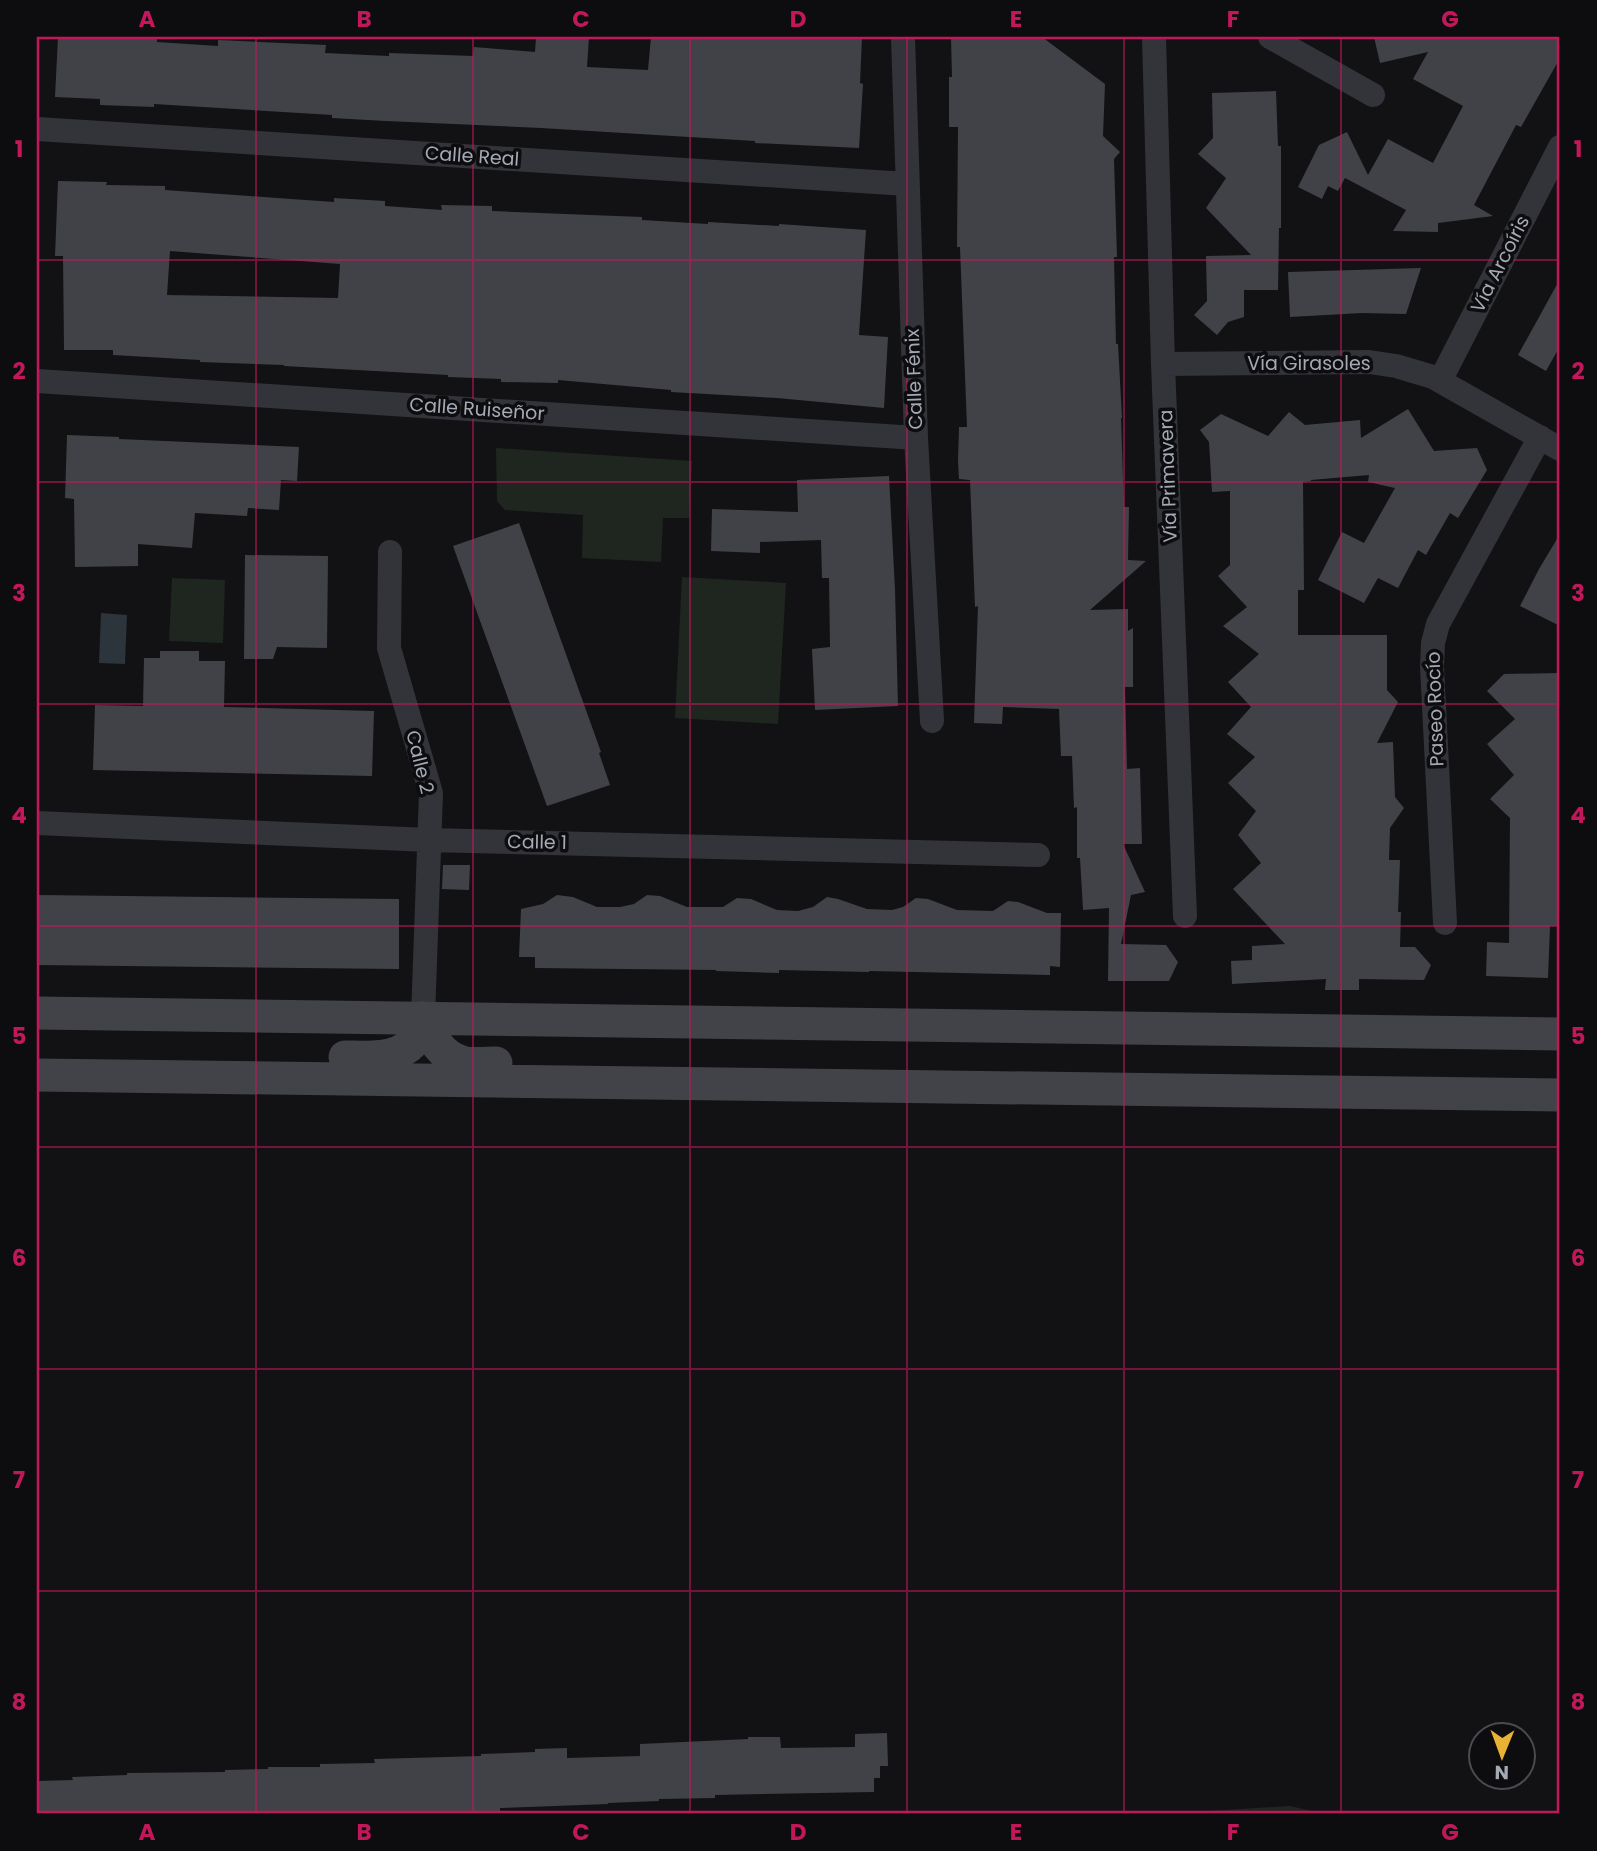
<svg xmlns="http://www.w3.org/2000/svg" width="1597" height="1851" viewBox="0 0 1597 1851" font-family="Poppins,sans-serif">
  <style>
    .green { fill: #1f2620 }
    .water { fill: #2c343c }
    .building { fill: #414247; fill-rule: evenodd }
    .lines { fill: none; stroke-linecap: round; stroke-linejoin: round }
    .street { stroke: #333439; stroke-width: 24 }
    .secondary { stroke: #414348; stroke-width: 33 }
    .grid { fill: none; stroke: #c2185b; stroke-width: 2; stroke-opacity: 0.55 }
    .labels { text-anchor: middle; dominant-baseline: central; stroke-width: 7; stroke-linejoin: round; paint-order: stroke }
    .street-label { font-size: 19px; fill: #a4a9b4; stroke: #0d0d0f }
    .neatline { fill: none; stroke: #c2185b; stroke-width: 2.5 }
    .grid-label { font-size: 23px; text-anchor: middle; font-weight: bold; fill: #c2185b }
  </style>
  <rect width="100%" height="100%" fill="#121214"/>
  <path class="green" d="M 496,448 L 692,461 L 689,518 L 663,518 L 661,562 L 582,558 L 583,515 L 505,510 L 497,501 Z
    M 682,577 L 786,583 L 778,724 L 675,718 Z
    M 172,578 L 225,580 L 223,643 L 169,641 Z
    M 1290,1806 L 1326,1814 L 1159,1814 Z"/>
  <path class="water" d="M 101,613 L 127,615 L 125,664 L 99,663 Z"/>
  <path class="building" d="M 58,37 L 157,37 L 157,42 L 218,46 L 218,40 L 326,45 L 325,53 L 389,56 L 389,53 L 473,56 L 474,47 L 535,52 L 536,37 L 589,37 L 587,67 L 648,70 L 651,37 L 862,37 L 860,83 L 863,84 L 859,148 L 755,143 L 755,141 L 541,128 L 386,121 L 332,118 L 332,115 L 154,104 L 154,107 L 100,105 L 100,99 L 55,97 Z
    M 951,37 L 1042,37 L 1105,84 L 1103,136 L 1120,152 L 1114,159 L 1117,257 L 1114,257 L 1116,344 L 1118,344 L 1122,418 L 1121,418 L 1124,507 L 1129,507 L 1128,560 L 1146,561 L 1090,610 L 1128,609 L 1128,631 L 1133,628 L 1133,687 L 1125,687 L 1127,769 L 1140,768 L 1142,844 L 1123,844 L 1145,892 L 1131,895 L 1121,944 L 1166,945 L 1178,962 L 1169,981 L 1108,981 L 1109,908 L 1083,910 L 1080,858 L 1077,858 L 1077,807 L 1074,808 L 1072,756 L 1061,756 L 1059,709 L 1003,707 L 1002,724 L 974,723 L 978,606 L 975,607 L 970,480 L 959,479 L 958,461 L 959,427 L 967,427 L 960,247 L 957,247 L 958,127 L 949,127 L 949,77 L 952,77 Z
    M 1374,37 L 1560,37 L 1560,58 L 1521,127 L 1516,125 L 1474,205 L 1493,216 L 1438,223 L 1438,232 L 1393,231 L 1406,210 L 1345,178 L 1338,191 L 1328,186 L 1322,199 L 1298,187 L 1319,145 L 1347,132 L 1368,175 L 1388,139 L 1433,163 L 1463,106 L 1413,79 L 1428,52 L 1380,63 Z
    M 1276,91 L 1278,146 L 1281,146 L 1281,228 L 1279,228 L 1278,290 L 1244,290 L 1244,317 L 1228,322 L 1217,335 L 1194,315 L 1207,301 L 1206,256 L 1251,255 L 1206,208 L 1226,178 L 1198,154 L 1213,138 L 1212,93 Z
    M 58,181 L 107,182 L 106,185 L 165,186 L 165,190 L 277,198 L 334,202 L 334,198 L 385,201 L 385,206 L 442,210 L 441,205 L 492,206 L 492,211 L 642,217 L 642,220 L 708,224 L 708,222 L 779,226 L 779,224 L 866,230 L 859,335 L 888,337 L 884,408 L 777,398 L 671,392 L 671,390 L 558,380 L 558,383 L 501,382 L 501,379 L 448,377 L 448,375 L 284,366 L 284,365 L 200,362 L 200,360 L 113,355 L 113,350 L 64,350 L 63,256 L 55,256 ZM 170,251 L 340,264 L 338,298 L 167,295 Z
    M 1421,268 L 1406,314 L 1362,313 L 1290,317 L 1288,272 Z
    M 1560,279 L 1560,346 L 1546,371 L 1518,355 Z
    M 1408,409 L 1434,451 L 1477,448 L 1487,470 L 1458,518 L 1450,513 L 1426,555 L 1418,550 L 1398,588 L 1378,578 L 1364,603 L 1318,580 L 1342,532 L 1364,543 L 1395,488 L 1368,482 L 1369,475 L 1311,480 L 1311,481 L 1303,482 L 1304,590 L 1298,590 L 1298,635 L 1387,635 L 1387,690 L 1398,702 L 1377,743 L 1393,742 L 1395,797 L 1404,808 L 1390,828 L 1389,860 L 1400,860 L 1398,912 L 1401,912 L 1400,947 L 1415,947 L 1431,965 L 1424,980 L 1359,979 L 1359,990 L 1325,990 L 1326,979 L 1232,984 L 1231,961 L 1252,960 L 1252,946 L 1285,944 L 1233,889 L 1261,863 L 1238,835 L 1256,811 L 1228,783 L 1255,757 L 1227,734 L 1251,707 L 1228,682 L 1259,654 L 1223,626 L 1247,607 L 1218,576 L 1230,565 L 1230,491 L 1212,492 L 1209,442 L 1200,430 L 1221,414 L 1268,436 L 1289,412 L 1305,425 L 1360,420 L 1361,438 Z
    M 67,435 L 119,437 L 119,439 L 299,447 L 297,481 L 281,480 L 279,510 L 248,508 L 247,516 L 195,513 L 192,548 L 138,544 L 138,566 L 75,567 L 74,499 L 65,498 Z
    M 889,476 L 895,589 L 898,706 L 815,710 L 812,649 L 830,647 L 829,578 L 822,578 L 821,540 L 760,542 L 760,553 L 711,551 L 712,509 L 798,512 L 797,480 Z
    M 519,523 L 601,752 L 599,753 L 610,785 L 547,806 L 453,546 Z
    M 1560,534 L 1560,626 L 1520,606 L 1539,569 Z
    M 245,555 L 328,556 L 327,648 L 277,647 L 273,659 L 244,659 Z
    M 160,651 L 199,651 L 199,661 L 225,661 L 224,707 L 374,711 L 372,776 L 93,770 L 95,705 L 143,706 L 144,658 L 160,658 Z
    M 1560,673 L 1560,926 L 1550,926 L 1548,978 L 1486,976 L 1487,942 L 1509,943 L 1510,818 L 1490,799 L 1514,775 L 1487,744 L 1515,719 L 1487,691 L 1504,674 Z
    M 443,865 L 470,865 L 469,890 L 442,889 Z
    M 37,895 L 399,899 L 399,969 L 37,965 Z
    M 557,895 L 573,897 L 597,907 L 620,907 L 634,904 L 647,895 L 660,896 L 687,907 L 723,907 L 737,898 L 751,899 L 777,910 L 798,911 L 813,907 L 827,897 L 838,899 L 867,909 L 892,910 L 903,907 L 916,898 L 928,899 L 957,910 L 993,911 L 1008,901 L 1018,902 L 1047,913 L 1061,913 L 1060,967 L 1050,966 L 1050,975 L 869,971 L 869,972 L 779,970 L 779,973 L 716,971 L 716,970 L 535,968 L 535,957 L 519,957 L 521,909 L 543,904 Z
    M 887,1733 L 888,1766 L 880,1766 L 880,1778 L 874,1778 L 874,1792 L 715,1795 L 715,1798 L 659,1799 L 659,1801 L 608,1803 L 608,1804 L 500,1808 L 500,1811 L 448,1813 L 448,1814 L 37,1814 L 37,1781 L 73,1780 L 72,1777 L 127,1775 L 127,1773 L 225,1772 L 225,1770 L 268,1769 L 268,1767 L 320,1767 L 320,1764 L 375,1763 L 374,1759 L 481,1756 L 481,1754 L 535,1752 L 535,1749 L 567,1748 L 567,1758 L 640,1756 L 640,1744 L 748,1739 L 748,1737 L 780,1737 L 781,1748 L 855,1747 L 855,1734 Z"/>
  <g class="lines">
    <path class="street" d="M 903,37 L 916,438 L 932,721
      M 1154,37 L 1163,364 L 1185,916
      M 1270,37 L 1373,95
      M 37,129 L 907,184
      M 1163,364 L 1369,362 L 1396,366 L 1433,377 L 1560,449
      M 37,381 L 916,438
      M 1440,381 L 1560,147
      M 390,552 L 389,648 L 431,793 L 423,1018
      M 37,823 L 429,840 L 1038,855
      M 1445,923 L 1432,667 L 1433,643 L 1438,624 L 1540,437"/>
    <path class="secondary" d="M 37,1013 L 1560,1034
      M 423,1018 C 432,1037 440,1056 462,1062 C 472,1065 486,1063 496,1063
      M 345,1057 C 368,1057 406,1061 418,1034 C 421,1029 422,1023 423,1018
      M 37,1075 L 1560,1095"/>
  </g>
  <path class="grid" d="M 256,37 L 256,1814M 473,37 L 473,1814M 690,37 L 690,1814M 907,37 L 907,1814M 1124,37 L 1124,1814M 1341,37 L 1341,1814M 37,260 L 1560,260M 37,482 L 1560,482M 37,704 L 1560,704M 37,926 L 1560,926M 37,1147 L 1560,1147M 37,1369 L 1560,1369M 37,1591 L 1560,1591"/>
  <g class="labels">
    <g class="street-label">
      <text transform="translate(472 156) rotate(4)">Calle Real</text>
      <text transform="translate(1500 264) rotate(-63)">Vía Arcoíris</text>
      <text x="1309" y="363">Vía Girasoles</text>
      <text transform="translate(914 379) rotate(-92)">Calle Fénix</text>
      <text transform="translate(477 409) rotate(4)">Calle Ruiseñor</text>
      <text transform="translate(1168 476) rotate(-92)">Vía Primavera</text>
      <text transform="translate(1435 709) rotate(-92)">Paseo Rocío</text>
      <text transform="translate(420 762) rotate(76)">Calle 2</text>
      <text transform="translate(537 842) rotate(1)">Calle 1</text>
    </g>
  </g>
  <rect width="1597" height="1851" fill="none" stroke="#0d0d0f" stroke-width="77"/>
  <g transform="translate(1502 1756) rotate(181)"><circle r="33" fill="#0d0d0f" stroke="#494b51" stroke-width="2"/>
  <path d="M0-5L12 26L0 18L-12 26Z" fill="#eab234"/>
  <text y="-10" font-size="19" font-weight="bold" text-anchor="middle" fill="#a4a9b4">N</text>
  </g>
  <rect x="38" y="38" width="1520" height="1774" class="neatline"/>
  <g class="grid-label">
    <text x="147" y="27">A</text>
    <text x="364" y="27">B</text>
    <text x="581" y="27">C</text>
    <text x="798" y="27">D</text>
    <text x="1016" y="27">E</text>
    <text x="1233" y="27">F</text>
    <text x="1450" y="27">G</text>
    <text x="19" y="157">1</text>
    <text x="1578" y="157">1</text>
    <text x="19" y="379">2</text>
    <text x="1578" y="379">2</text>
    <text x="19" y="601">3</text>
    <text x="1578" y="601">3</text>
    <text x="19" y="823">4</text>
    <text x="1578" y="823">4</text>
    <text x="19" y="1044">5</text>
    <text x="1578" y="1044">5</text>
    <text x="19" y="1266">6</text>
    <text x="1578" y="1266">6</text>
    <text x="19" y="1488">7</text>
    <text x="1578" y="1488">7</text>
    <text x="19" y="1710">8</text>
    <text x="1578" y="1710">8</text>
    <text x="147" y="1840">A</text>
    <text x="364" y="1840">B</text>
    <text x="581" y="1840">C</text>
    <text x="798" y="1840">D</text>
    <text x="1016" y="1840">E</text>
    <text x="1233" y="1840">F</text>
    <text x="1450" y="1840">G</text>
  </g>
</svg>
